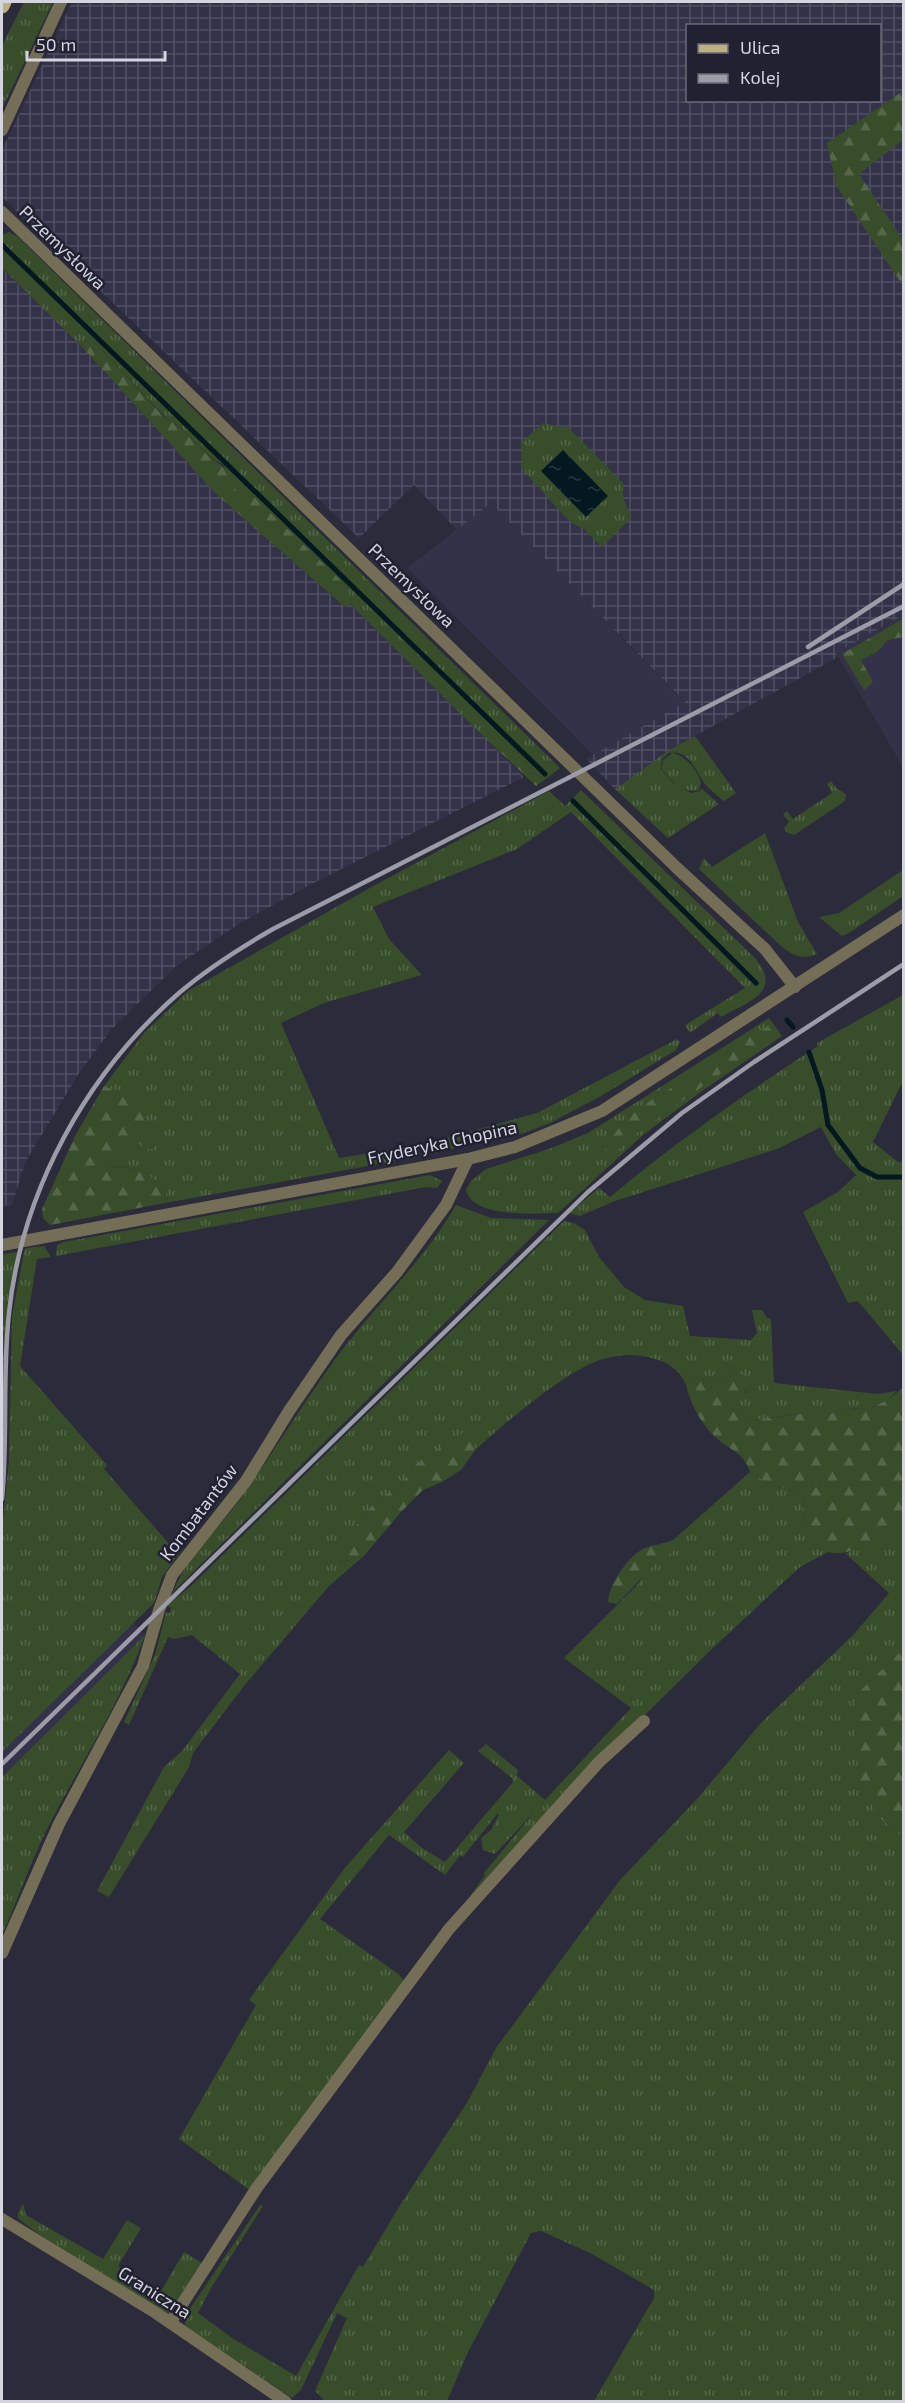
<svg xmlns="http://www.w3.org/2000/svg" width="905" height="2403" viewBox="0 0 905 2403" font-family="'Exo 2',sans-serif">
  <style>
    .built { fill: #333248 }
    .industrial { fill: url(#industrial-grid); fill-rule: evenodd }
    .grass { fill: url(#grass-tufts) }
    .forest { fill: url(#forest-firs) }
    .water { fill: url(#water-ripples) }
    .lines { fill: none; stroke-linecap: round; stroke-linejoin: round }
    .stream { stroke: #031820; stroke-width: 5 }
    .minor { stroke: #756e57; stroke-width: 12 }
    .tertiary { stroke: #756e57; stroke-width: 12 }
    .primary { stroke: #beaf7e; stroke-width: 15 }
    .rail { stroke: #9c9ca9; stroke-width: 4.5 }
    .labels { text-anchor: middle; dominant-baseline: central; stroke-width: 5; stroke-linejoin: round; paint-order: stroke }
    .street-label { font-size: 18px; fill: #d5d5e0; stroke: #212131 }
  </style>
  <defs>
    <pattern id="industrial-grid" width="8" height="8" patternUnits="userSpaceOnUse" patternTransform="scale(1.5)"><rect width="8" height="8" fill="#333248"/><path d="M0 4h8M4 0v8" fill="none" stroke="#504f62"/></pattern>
    <pattern id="grass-tufts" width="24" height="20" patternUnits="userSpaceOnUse" patternTransform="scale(1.5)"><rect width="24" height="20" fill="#384e2b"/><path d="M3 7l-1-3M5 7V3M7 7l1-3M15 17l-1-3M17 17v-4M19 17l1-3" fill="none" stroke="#546749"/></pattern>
    <pattern id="forest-firs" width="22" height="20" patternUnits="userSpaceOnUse" patternTransform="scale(1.5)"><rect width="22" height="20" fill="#384e2b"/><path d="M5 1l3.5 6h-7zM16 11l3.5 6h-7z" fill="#546749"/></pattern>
    <pattern id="water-ripples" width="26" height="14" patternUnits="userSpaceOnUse" patternTransform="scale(1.5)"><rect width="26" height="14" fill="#031820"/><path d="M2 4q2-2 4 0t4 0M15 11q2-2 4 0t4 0" fill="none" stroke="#273940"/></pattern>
  </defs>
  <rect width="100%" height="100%" fill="#2b2b3b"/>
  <path class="built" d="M 491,503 L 685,703 L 593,755 L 407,568 Z
    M 903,615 L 903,767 L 836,653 Z
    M 133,1623 L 145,1635 L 2,1777 L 2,1752 Z"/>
  <path class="industrial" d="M 72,2 L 903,2 L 903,615 L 836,653 L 838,657 L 673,748 L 615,789 L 586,759 L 685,702 L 491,503 L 457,530 L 414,485 L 359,538 L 2,197 L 2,150 ZM 688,26 L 880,26 L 880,100 L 688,100 Z
    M 2,268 L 81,346 L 218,496 L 345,607 L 350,604 L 524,777 L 308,886 L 242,922 L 176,966 L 112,1029 L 79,1073 L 26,1161 L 12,1205 L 2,1206 Z"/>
  <path class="grass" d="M 24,2 L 53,2 L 2,109 L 2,46 Z
    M 9,232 L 18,237 L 560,768 L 543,781 L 493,730 L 484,737 L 350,604 L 352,597 L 233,487 L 224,465 C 201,454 187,428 166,418 L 90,337 L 81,346 L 2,268 L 2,235 Z
    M 543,423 L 569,428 L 623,483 L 623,498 L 632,517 L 602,547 L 584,529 L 569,521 L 522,469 L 521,443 Z
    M 695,736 L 736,793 L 724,801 C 717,795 708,789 703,781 C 695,769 688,749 669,753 L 662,759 L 661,769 L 672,782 L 691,793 L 700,791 L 701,788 L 719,804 L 668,838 L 615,789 L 668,751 Z
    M 673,753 C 687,758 696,768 701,782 L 699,790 C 683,794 671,781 662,769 L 663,760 Z
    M 831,781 L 837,789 L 846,794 L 845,801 L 794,835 L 786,832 L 784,828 L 789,822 L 783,814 L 787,811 L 793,819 L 832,793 L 827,784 Z
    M 581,790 L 755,958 C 784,993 747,1002 721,1017 L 718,1013 L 690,1033 L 685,1025 L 745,988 L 571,812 L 517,849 L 373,907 L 389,939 L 422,975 L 324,1003 L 281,1023 L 339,1158 L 417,1146 L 420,1153 L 417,1157 L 165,1203 L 166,1189 C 156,1181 146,1172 133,1169 C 119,1166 116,1171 103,1160 L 105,1151 C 129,1140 141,1141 146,1112 L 117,1091 L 104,1086 L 144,1033 L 188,991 L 368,889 L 549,791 L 565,806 Z
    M 765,833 L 798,922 L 817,954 C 801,960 794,956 781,946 L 699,869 L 704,858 L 712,867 Z
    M 903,870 L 903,896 L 849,933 L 842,936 L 819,917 L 839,913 Z
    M 903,995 L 903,1081 L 873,1142 L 898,1162 L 903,1162 L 904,1220 L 901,1229 L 904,1231 L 903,1355 L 858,1301 L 848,1303 L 803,1212 L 838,1192 L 856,1175 L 836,1154 L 821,1127 L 777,1149 L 615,1201 L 580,1216 L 569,1213 L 599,1188 L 610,1197 C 676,1142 746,1093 818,1046 L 817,1043 Z
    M 769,1018 L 782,1036 L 702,1091 L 643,1135 L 558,1213 C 536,1213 473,1219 466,1190 L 471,1181 L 486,1169 L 549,1149 L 588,1133 Z
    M 675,1038 L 680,1042 L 676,1050 L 601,1096 L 550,1123 L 518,1135 L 488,1139 L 441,1152 L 431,1153 L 425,1144 L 537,1113 L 675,1040 Z
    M 430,1175 L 442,1181 L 437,1188 L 426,1187 L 56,1256 L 57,1245 L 64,1242 Z
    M 456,1205 L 491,1218 L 549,1220 L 173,1592 C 186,1558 216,1532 237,1503 C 275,1451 307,1396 346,1345 C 383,1298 426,1257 456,1205 Z
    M 564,1221 L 574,1223 L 585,1230 L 599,1257 L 624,1287 L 645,1300 L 683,1306 L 690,1336 L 751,1340 L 757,1333 L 752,1310 L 762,1310 L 767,1318 L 771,1319 L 774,1383 L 878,1394 L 897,1391 L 886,1401 L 867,1409 L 847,1408 L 829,1414 L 800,1414 L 753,1420 L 734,1407 L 738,1398 L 747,1391 L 738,1371 C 722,1380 713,1382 695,1378 L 686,1385 C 680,1370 668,1362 652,1358 C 636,1354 623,1354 607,1358 C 570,1366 506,1423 476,1449 L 462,1434 L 412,1467 L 398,1490 L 386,1494 L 369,1509 L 353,1530 L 336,1558 L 339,1563 L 364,1556 L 329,1586 L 244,1686 L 193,1753 L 189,1767 L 109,1897 L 97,1891 L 164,1767 L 182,1751 L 240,1674 L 192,1635 L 174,1639 L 168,1637 L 129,1725 L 124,1722 L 155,1655 L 166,1612 L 170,1613 L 171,1608 L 167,1605 L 189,1588 Z
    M 44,1246 L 51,1257 L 37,1259 L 20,1366 L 107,1465 L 104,1469 L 170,1545 L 182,1550 L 162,1577 L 154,1603 L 2,1752 L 2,1531 L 9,1460 L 12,1316 L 24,1252 L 26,1248 Z
    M 17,1252 L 5,1328 L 2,1461 L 2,1254 Z
    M 750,1472 L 769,1484 L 803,1494 C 804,1520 802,1538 828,1552 L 800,1567 L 714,1647 L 598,1761 L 475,1899 L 470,1896 L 485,1875 L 484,1873 L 535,1811 L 495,1854 L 483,1850 L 481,1838 L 491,1830 L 499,1815 L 498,1813 L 463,1857 L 460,1855 L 445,1875 L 389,1835 L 320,1919 L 397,1973 L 405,1981 L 251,2191 L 179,2139 L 256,2005 L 249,2000 L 344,1869 L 449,1750 L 464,1763 L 404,1832 L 422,1848 L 445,1862 L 513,1782 L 512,1778 L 478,1751 L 486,1744 L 518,1770 L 517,1776 L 545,1800 L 631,1708 L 564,1658 L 637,1585 L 658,1555 L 680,1545 L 673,1540 Z
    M 903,1521 L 903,1649 L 857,1694 L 879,1817 L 903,1837 L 903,2401 L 594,2401 L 654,2298 L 654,2290 L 592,2254 L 541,2231 L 531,2233 L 468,2352 L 447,2401 L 325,2401 L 315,2391 L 347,2318 L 337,2313 L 301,2390 L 292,2398 L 185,2326 L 185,2316 L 260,2205 L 263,2206 L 211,2288 L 198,2313 L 232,2338 L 296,2376 L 359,2265 L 363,2267 L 397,2210 L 468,2101 L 496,2048 L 620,1880 L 697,1799 L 761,1723 L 854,1634 L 889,1593 L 846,1554 Z
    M 145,1635 C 120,1705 78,1767 45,1833 C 29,1866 17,1902 2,1935 L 2,1777 Z
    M 23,2204 L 26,2215 L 103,2259 L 127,2220 L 141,2228 L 118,2266 L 161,2291 L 184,2252 L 205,2265 L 175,2312 L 165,2313 L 37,2233 L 18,2218 L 18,2213 Z"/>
  <path class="forest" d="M 903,91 L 903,140 L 859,174 L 903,240 L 903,286 L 836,185 L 827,143 Z
    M 90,337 L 165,418 C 185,427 196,446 213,459 C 222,466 228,470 236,478 L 233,487 L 246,499 L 254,497 L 344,584 L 352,598 L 350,604 L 345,607 L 218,496 L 81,346 Z
    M 903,619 L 903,637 L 888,640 L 877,652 L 861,660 L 873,682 L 864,690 L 842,654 Z
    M 493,730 L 543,781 L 536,786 L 484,737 Z
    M 768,1027 L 774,1032 L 774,1036 L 638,1132 L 608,1159 L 605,1150 C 625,1108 669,1091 706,1067 C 729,1052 741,1038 768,1027 Z
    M 104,1086 L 117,1091 L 125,1087 L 142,1099 L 146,1112 L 144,1123 L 155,1144 L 152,1149 L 145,1149 L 134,1139 L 129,1140 L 128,1150 L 120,1154 L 105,1151 L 103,1160 C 116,1171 119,1166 133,1169 C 146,1172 156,1181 166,1189 L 165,1203 L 50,1225 L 43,1218 L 42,1209 L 75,1136 Z
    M 738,1371 L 752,1382 C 747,1391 739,1398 734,1407 L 753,1420 L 800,1414 L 829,1414 L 847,1408 L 867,1409 L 886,1401 L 903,1388 L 903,1521 C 894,1526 887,1535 877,1540 C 855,1553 818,1565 807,1531 C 803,1520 804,1505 803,1494 L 769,1484 L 750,1472 C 745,1456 734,1451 721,1442 C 703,1428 691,1406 686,1385 L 695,1378 C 713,1382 722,1380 738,1371 Z
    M 462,1433 L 476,1449 L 461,1470 L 442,1482 L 423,1490 L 401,1512 L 364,1556 L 338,1563 L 335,1558 L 353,1530 L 369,1509 L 386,1494 L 398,1490 L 412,1467 Z
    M 673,1540 L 680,1545 L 668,1555 L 658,1555 L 655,1564 L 617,1604 L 608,1602 C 609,1585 628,1555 645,1548 C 652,1545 663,1544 673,1540 Z
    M 903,1649 L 903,1837 L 879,1817 L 861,1787 L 852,1714 L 857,1694 Z"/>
  <path class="water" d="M 563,450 L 608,496 L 586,517 L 541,471 Z"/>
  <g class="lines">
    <path class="stream" d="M 2,245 L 545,774
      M 573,801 L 756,983
      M 787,1020 L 793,1027
      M 809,1052 L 822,1090 L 828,1125 L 860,1168 L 877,1177 L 904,1177"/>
    <path class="minor" d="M 2,130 L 61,2
      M 2,212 L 677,868 L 765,949 L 795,987
      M 2,1953 L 59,1824 L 143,1666 L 159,1610 L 172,1575 L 246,1481 L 289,1411 L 341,1335 L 397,1272 L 446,1205 L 468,1159
      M 2,2219 L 156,2313 L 286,2402
      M 170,2323 L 256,2189 L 449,1929 L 599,1762 L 644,1721"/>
    <path class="tertiary" d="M 2,1245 L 468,1159 L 515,1147 L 602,1111 L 904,915"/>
    <path class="primary" d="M 2,6 L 4,2"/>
    <path class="rail" d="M 808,647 L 904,584
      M 2,1499 C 8,1437 2,1375 9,1313 C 22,1190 86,1074 179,993 C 208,968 240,948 273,929 L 904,606
      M 2,1764 L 588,1192 L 682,1113 L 754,1062 L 904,964"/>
  </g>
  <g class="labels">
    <g class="street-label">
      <text transform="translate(63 247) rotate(44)">Przemysłowa</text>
      <text transform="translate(412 585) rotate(44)">Przemysłowa</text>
      <text transform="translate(442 1142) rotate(-12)">Fryderyka Chopina</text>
      <text transform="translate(198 1512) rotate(-53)">Kombatantów</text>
      <text transform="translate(155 2292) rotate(32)">Graniczna</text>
    </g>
  </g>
  <rect width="905" height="2403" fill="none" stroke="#d5d5e0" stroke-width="6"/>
  <rect x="686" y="24" width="195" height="78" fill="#212131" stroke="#696977" stroke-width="1.5"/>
  <rect x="698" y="44" width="30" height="9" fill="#beaf7e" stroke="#696977" stroke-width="1.5"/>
  <text x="740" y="54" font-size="18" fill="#d5d5e0">Ulica</text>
  <rect x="698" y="74" width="30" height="9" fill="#9c9ca9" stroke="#696977" stroke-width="1.5"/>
  <text x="740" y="84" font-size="18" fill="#d5d5e0">Kolej</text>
  <path d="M27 51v9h138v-9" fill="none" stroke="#d5d5e0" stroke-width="3"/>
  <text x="36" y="51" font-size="18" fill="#d5d5e0" stroke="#212131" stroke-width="4.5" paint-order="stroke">50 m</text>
</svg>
